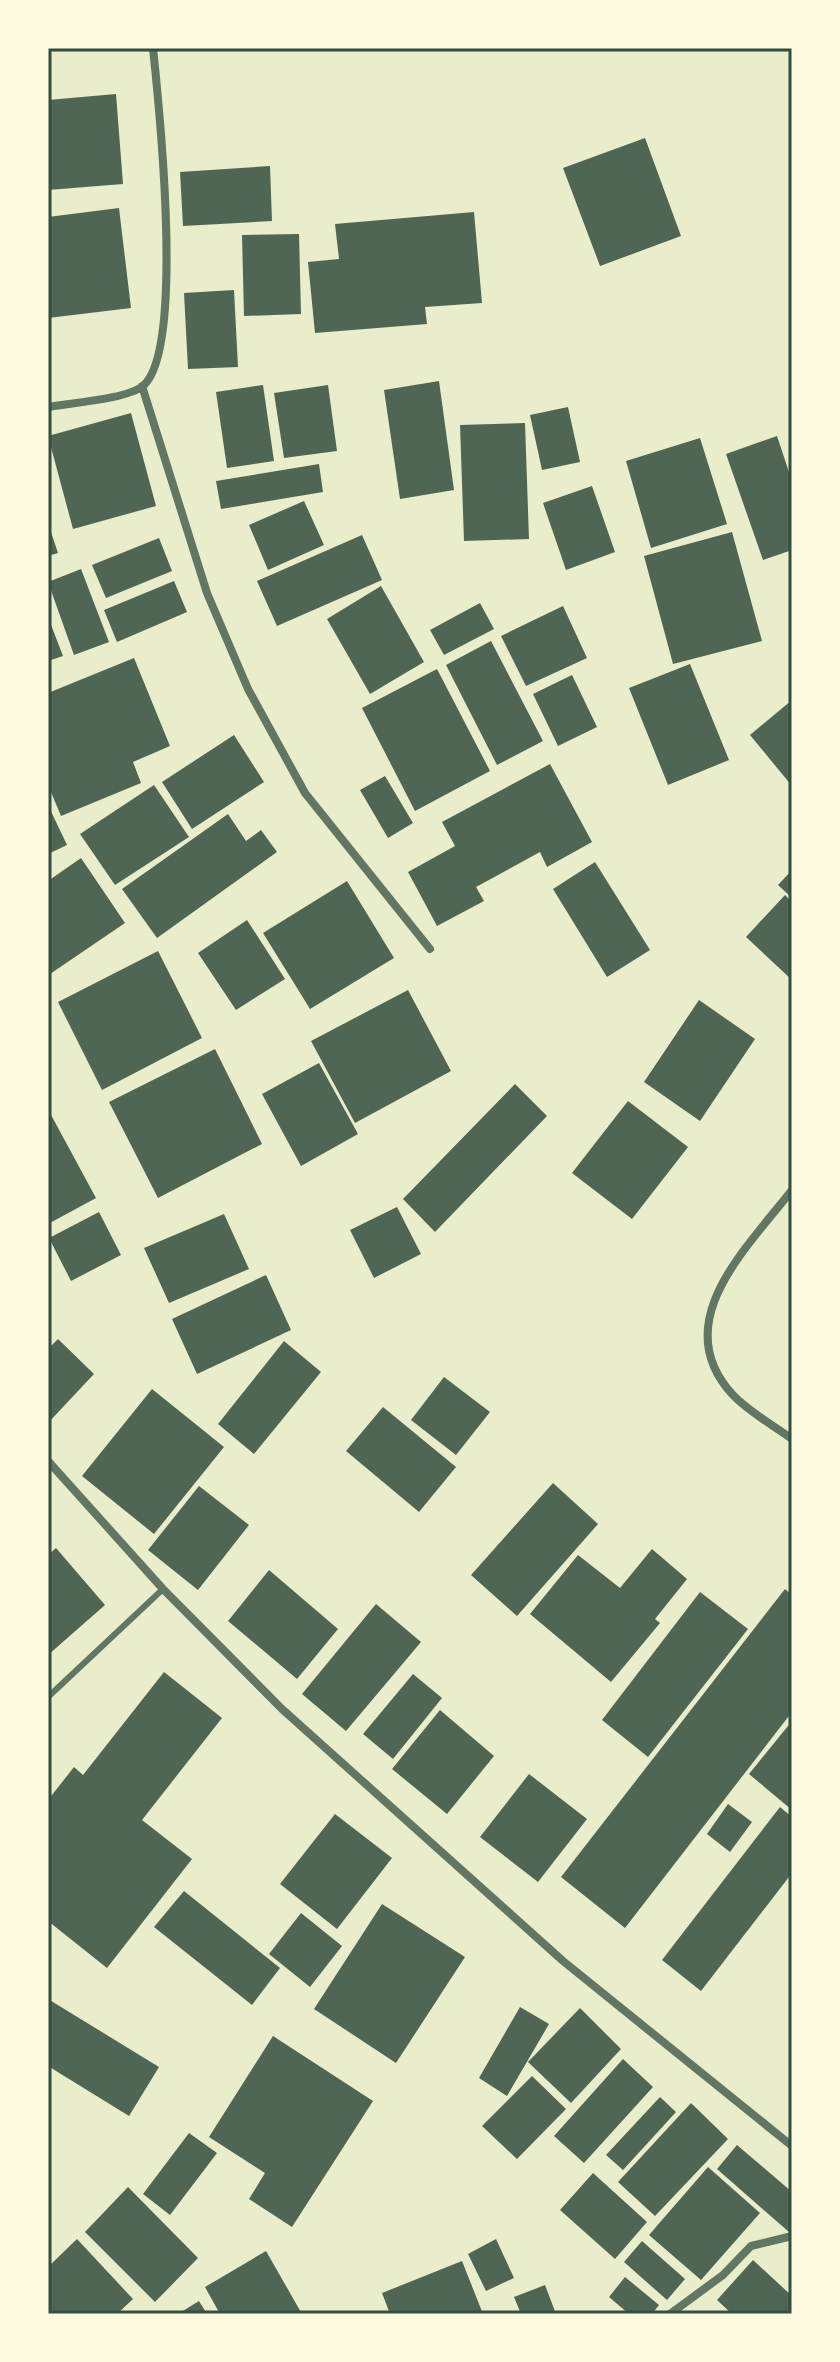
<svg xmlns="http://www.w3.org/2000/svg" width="840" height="2362" viewBox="0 0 840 2362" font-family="Barlow,sans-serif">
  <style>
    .building { fill: #4f6655 }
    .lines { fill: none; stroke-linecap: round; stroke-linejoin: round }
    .service { stroke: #617663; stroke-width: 6 }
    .minor { stroke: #617663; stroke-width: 8 }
    .neatline { fill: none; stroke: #344e41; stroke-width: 3 }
  </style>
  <rect width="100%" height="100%" fill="#e9edc9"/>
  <path class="building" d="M 116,94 L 123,184 L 48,190 L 48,100 Z
    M 645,138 L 681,236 L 600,266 L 563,168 Z
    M 270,166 L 272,221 L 183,226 L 180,172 Z
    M 119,208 L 131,308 L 48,318 L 48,217 Z
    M 474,212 L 482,303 L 425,307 L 427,324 L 315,333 L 308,262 L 339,259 L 335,224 Z
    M 299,234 L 301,314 L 244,316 L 242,235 Z
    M 234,290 L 238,367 L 188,369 L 184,293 Z
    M 439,381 L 454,490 L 400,499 L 384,390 Z
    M 263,385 L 274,461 L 227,468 L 216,392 Z
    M 328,385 L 337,451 L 284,458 L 274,393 Z
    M 568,407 L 580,462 L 542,470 L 530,415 Z
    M 131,413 L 156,506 L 73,529 L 48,436 Z
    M 525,423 L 529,539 L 464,541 L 460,425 Z
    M 777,436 L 792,481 L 792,550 L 763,560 L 726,454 Z
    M 700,438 L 727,524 L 651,548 L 626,461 Z
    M 319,464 L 323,492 L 221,509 L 216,481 Z
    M 592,486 L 615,552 L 566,570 L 543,503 Z
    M 304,501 L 324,545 L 268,570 L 249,525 Z
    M 48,523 L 58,553 L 48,556 Z
    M 732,532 L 762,641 L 673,664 L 644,556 Z
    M 362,535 L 382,580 L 277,626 L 257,581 Z
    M 159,538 L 172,571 L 106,598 L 92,565 Z
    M 81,569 L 109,642 L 74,655 L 48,582 Z
    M 174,581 L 187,612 L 117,642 L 104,610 Z
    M 381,586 L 424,662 L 370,694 L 327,619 Z
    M 480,603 L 494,629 L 444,655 L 430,630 Z
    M 563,606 L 587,658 L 526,686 L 501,636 Z
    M 48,617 L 63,656 L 48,661 Z
    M 491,641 L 543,741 L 497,765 L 446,665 Z
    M 134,658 L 170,746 L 133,762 L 141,783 L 61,816 L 48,785 L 48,693 Z
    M 690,664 L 729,760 L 668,785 L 629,688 Z
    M 437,669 L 490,771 L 415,811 L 362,708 Z
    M 572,675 L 597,727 L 558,746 L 533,694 Z
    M 792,700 L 792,786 L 750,735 Z
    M 234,735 L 264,782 L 192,829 L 162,782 Z
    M 550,764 L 592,842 L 547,867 L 540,852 L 476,887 L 484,901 L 437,926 L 408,872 L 455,846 L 442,822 Z
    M 385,776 L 413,823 L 388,838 L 360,790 Z
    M 154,785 L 189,837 L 115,885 L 80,834 Z
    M 48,805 L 67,845 L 48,854 Z
    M 228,814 L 246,841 L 261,830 L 277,852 L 157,938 L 122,889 Z
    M 81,858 L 125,923 L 50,974 L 48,881 Z
    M 595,862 L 650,950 L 607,977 L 553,889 Z
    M 792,870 L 792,898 L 778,885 Z
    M 347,881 L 394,958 L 310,1009 L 263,933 Z
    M 785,895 L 792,902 L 792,980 L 746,937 Z
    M 247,920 L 285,979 L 236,1010 L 198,953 Z
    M 158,951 L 202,1038 L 102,1090 L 58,1002 Z
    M 408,990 L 451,1071 L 355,1123 L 311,1041 Z
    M 699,1000 L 755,1039 L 700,1121 L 644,1082 Z
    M 215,1049 L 262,1144 L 158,1198 L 109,1102 Z
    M 319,1063 L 358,1134 L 301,1166 L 262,1094 Z
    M 515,1084 L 547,1116 L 435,1232 L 403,1199 Z
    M 628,1101 L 688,1147 L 632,1219 L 572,1173 Z
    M 50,1113 L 96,1198 L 48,1224 L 48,1114 Z
    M 397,1207 L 421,1254 L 374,1278 L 350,1230 Z
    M 99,1212 L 121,1255 L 71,1281 L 49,1238 Z
    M 224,1214 L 249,1269 L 169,1303 L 144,1248 Z
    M 266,1275 L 291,1330 L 197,1374 L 172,1319 Z
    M 58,1339 L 94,1374 L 48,1423 L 48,1349 Z
    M 284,1341 L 321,1372 L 254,1454 L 218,1424 Z
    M 444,1377 L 490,1412 L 456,1455 L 411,1420 Z
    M 152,1389 L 224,1447 L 154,1534 L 82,1476 Z
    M 383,1407 L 456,1467 L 419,1512 L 346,1451 Z
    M 553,1483 L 598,1524 L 517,1616 L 471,1575 Z
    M 199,1486 L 249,1525 L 198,1590 L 148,1550 Z
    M 56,1548 L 105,1605 L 48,1655 L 48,1555 Z
    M 652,1549 L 687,1579 L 655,1619 L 660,1623 L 611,1682 L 530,1614 L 578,1555 L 620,1588 Z
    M 269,1570 L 338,1629 L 297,1679 L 228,1621 Z
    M 785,1589 L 792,1595 L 792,1712 L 625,1928 L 561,1877 Z
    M 700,1592 L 748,1629 L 648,1757 L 602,1720 Z
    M 376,1604 L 421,1642 L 346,1731 L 302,1694 Z
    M 164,1672 L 222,1718 L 142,1820 L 192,1859 L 107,1968 L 48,1921 L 48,1800 L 74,1767 L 83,1775 Z
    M 413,1674 L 442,1698 L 393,1759 L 363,1734 Z
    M 440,1710 L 494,1756 L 447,1814 L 392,1769 Z
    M 792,1721 L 792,1810 L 749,1774 Z
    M 529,1774 L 587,1819 L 538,1882 L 480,1837 Z
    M 728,1804 L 752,1822 L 730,1852 L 707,1834 Z
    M 780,1807 L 792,1817 L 792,1873 L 701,1991 L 662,1960 Z
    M 335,1814 L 392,1858 L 337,1929 L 280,1884 Z
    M 184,1891 L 280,1968 L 252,2005 L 154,1927 Z
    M 382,1904 L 465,1957 L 396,2063 L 314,2009 Z
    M 301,1913 L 342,1946 L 310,1987 L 269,1954 Z
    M 48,1999 L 159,2067 L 129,2116 L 48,2066 Z
    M 520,2007 L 549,2024 L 507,2096 L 479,2078 Z
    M 580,2008 L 621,2049 L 571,2103 L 528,2062 Z
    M 273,2036 L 373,2101 L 292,2227 L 249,2199 L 265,2173 L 209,2137 Z
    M 623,2059 L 653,2087 L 584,2163 L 554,2136 Z
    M 532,2076 L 566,2109 L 517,2159 L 482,2126 Z
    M 660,2097 L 676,2112 L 623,2170 L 606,2155 Z
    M 691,2103 L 728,2139 L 655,2216 L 618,2182 Z
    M 189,2133 L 217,2153 L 170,2215 L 143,2194 Z
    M 737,2145 L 792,2192 L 789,2232 L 717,2169 Z
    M 708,2167 L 760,2213 L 701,2280 L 649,2235 Z
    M 593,2173 L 647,2222 L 615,2259 L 560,2210 Z
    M 128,2187 L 198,2258 L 155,2302 L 85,2232 Z
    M 77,2239 L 133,2299 L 117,2314 L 48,2314 L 48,2267 Z
    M 496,2239 L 514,2278 L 486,2291 L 468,2254 Z
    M 642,2241 L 685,2279 L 667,2300 L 624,2262 Z
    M 266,2251 L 302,2314 L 220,2314 L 205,2287 Z
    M 753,2260 L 792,2296 L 792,2314 L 732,2314 L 717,2300 Z
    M 462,2261 L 483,2314 L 390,2314 L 382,2293 Z
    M 625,2277 L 659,2305 L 652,2314 L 629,2314 L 609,2297 Z
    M 545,2285 L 556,2314 L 521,2314 L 514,2297 Z
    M 199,2301 L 207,2314 L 178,2314 Z"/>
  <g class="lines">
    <path class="service" d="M 48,1697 L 163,1589"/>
    <path class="minor" d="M 142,386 L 207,593 L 248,689 L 305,793 L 430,949
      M 48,407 C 70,403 127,399 143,386 C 185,350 159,105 153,48
      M 792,1190 C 747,1248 666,1323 733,1395 C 749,1412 773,1425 792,1439
      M 48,1461 L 163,1589 L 282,1709 L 563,1961 L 792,2146
      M 670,2314 L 723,2275 L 751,2246 L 792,2236"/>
  </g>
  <rect width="840" height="2362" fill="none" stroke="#fefae0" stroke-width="100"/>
  <rect x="50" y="50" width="740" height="2262" class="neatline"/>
</svg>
